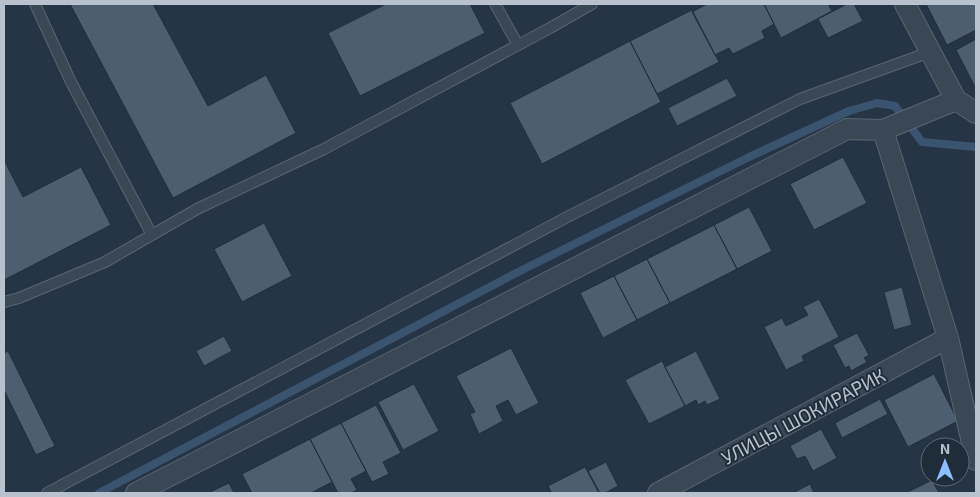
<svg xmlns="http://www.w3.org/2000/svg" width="980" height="497" viewBox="0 0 980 497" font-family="'Exo 2',sans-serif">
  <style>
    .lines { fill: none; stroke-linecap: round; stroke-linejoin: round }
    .stream { stroke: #3a546f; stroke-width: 8 }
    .building { fill: #4e5e71; stroke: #212e3c }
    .service-casing { stroke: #596572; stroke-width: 12 }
    .minor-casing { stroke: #596572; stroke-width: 22 }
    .service { stroke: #3a4755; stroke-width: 10 }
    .minor { stroke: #3a4755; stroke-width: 20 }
    .labels { text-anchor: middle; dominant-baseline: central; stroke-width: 4; stroke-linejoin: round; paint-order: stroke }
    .street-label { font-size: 19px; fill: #b8c2ce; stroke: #1f2c3a }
  </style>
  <rect width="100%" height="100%" fill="#253546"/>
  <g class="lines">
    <path class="stream" d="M 99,493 L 520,271 L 749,157 L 849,111 L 877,103 L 895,106 L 922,142 L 976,147"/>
  </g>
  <path class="building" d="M 70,4 L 153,4 L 208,106 L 266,75 L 296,133 L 173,198 Z
    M 386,4 L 470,4 L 485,33 L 360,96 L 328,33 Z
    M 707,4 L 764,4 L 774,24 L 762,31 L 765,38 L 733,54 L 729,48 L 715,55 L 692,12 Z
    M 764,4 L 828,4 L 832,11 L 781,38 Z
    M 847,4 L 854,4 L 863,21 L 828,38 L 818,19 Z
    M 926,4 L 976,4 L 976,30 L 947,45 Z
    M 692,10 L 719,62 L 657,94 L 630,41 Z
    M 976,39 L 976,89 L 956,50 Z
    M 630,41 L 661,102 L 542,164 L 510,103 Z
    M 727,78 L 737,96 L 677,126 L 668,108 Z
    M 843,157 L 867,203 L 814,230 L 790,184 Z
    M 4,160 L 23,197 L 81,167 L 111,225 L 4,280 Z
    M 749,207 L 772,251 L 737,269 L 714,225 Z
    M 264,223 L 292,276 L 242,302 L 214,249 Z
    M 714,225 L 737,269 L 670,303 L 647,259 Z
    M 647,259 L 670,303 L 637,320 L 614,276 Z
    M 614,276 L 637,320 L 603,338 L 580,293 Z
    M 902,287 L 912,325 L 894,330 L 884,292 Z
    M 819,299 L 839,337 L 802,356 L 804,361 L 786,370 L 764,327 L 782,318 L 786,326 L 808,315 L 803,307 Z
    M 857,333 L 869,355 L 864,358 L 867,362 L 851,371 L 849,366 L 845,368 L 833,345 Z
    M 224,336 L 232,351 L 204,366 L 196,351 Z
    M 511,348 L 539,403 L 516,415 L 508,400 L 496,406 L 503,421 L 479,434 L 470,414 L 475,412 L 456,376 Z
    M 8,351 L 55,446 L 36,455 L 4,390 L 4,353 Z
    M 696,351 L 720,399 L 707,405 L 705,401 L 698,405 L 696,400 L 685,406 L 665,367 Z
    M 662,361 L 685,406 L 649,424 L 625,380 Z
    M 934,374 L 958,421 L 908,447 L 884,400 Z
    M 414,384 L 439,431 L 403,450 L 378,402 Z
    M 880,399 L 888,414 L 842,438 L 835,423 Z
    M 376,405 L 401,453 L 383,462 L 389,474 L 372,482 L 341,423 Z
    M 341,423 L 366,471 L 351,479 L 357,490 L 351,493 L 338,493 L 310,439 Z
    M 821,429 L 837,458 L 813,471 L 805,456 L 797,459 L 790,446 Z
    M 310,439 L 332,482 L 311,493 L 252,493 L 242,474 Z
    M 606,462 L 618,486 L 605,493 L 600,493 L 588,471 Z
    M 585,467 L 599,493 L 552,493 L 548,486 Z
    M 932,480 L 939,493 L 906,493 Z
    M 229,483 L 234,493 L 208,493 Z
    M 810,484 L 814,493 L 793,493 Z"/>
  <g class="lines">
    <g class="service-casing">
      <path id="service" d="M 35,4 L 71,82 L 152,235
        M 495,4 L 518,45
        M 4,302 L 19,298 L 105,262 L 197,209 L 324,149 L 550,28 L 592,4
        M 47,493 L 571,215 L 800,99 L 930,52"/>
    </g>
    <g class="minor-casing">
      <path id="minor" d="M 905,4 L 956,100 L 976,113
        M 883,130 L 956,100
        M 136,493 L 847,129 L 883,130 L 948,338 L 976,460
        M 658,493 L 948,338"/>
    </g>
    <use href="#service" class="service"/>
    <use href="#minor" class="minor"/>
  </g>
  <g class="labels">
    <g class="street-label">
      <text transform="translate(803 416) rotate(-28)">УЛИЦЫ ШОКИРАРИК</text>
    </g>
  </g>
  <rect width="980" height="497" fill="none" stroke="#b8c2ce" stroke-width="10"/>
  <g transform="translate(945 462)"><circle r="24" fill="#1f2c3a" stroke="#5c6875"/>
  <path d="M0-4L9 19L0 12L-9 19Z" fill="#8cbfff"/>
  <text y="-8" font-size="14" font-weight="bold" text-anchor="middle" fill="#b8c2ce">N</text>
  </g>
</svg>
